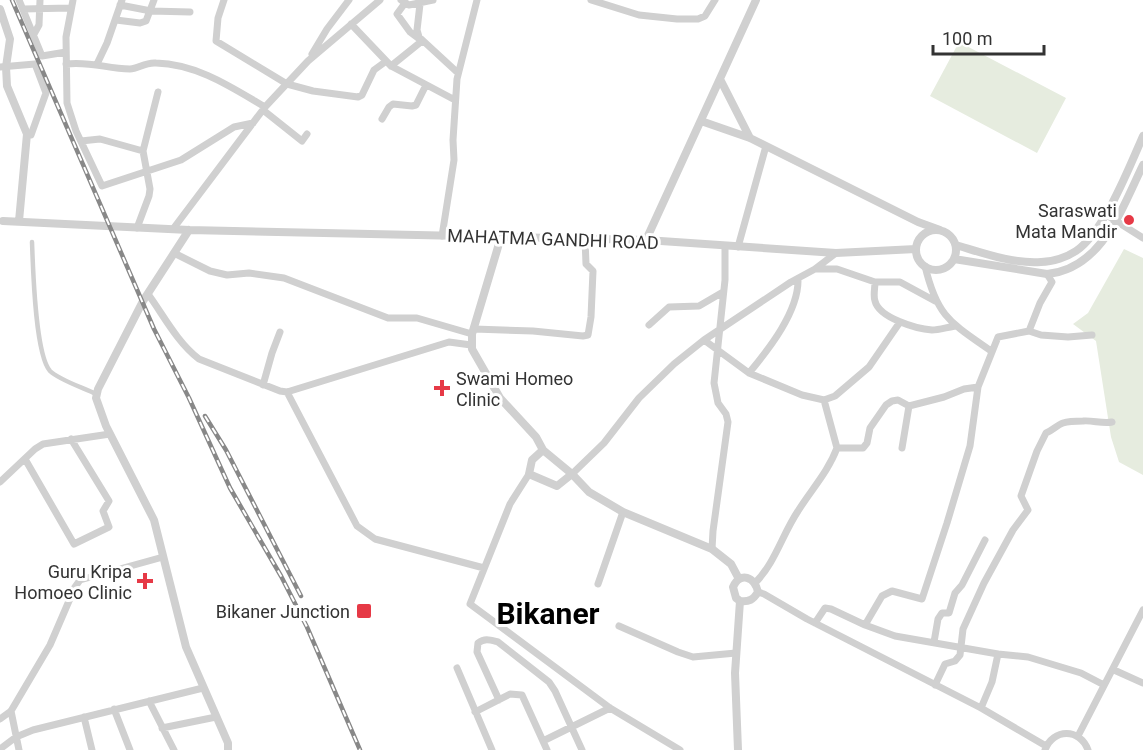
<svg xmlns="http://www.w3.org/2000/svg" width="1143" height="750" viewBox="0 0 1143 750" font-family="Roboto,sans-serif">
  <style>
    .green { fill: #e6ecdf }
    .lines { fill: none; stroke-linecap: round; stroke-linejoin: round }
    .pedestrian { stroke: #d0d0d0; stroke-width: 4.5 }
    .minor { stroke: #d0d0d0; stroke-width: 7 }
    .tertiary { stroke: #d0d0d0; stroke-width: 8 }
    .rail-casing { stroke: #888; stroke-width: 4.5 }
    .rail { stroke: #fff; stroke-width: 2; stroke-dasharray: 7; stroke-linecap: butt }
    .poi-dot { fill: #e63946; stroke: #fff; stroke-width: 2 }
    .labels { text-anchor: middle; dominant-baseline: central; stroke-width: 6; stroke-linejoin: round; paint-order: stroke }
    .poi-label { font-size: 18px; fill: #333; stroke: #fff; text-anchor: end }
    .street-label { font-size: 18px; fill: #333; stroke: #fff }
    .town-label { font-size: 30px; font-weight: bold; fill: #000; stroke: #fff }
  </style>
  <rect width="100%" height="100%" fill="#fff"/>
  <path class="green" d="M 959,42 L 1066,98 L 1037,153 L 930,96 Z
    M 1124,249 L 1143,258 L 1143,475 L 1119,462 L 1111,437 L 1096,341 L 1073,324 L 1088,313 Z"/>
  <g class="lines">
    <path class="pedestrian" d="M 32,242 C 33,267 35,354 50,371 C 59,380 84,388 96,394"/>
    <path class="minor" d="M 19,0 L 42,56 L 66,52
      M 73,0 L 66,37 L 67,103 L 76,131 L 102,186 L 181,160 L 234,127 L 253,123
      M 224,0 L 218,18 L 216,41 L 287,84 L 313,91 L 358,97 L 362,95 L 374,70 L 385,62
      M 401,0 L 409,5 L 433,0
      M 591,0 L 639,15 L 677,19 L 698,19 L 705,16 L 715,0
      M 420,4 L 417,30 L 419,37 L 458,73
      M 120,5 L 151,11 L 190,12
      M 23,9 L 70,8
      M 116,20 L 140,23 L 146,21 L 154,0
      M 351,24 L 391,66 L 455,100
      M 34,34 L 39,25 L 40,0
      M 312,54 L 327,29 L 349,0
      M 66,64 C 92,61 107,69 130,69 C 138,69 145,62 156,63 C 197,64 231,87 265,107
      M 97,64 L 107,43 L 122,0
      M 391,66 L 422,41 L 410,32 L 397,14 L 405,3
      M 0,67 L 35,64 L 46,93 L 31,135
      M 263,110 L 302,141 L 307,134
      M 382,119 L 389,107 L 393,104 L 412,106 L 416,105 L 426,85
      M 81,141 L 100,139 L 143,151
      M 1105,214 L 1143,238
      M 137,228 L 149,196 L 150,189 L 143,151 L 158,92
      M 173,229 L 265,107 L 308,61 L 380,0
      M 442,236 L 454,160 L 453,140 L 457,79 L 477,0
      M 738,247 L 766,146
      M 174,253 L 210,271 L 227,275 L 249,273 L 284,278 L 388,318 L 417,318 L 472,334
      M 925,266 C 937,317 951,323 991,351
      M 815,269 L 837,269 L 875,282 L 900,282 L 935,301
      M 875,282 C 875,288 873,296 875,301 C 879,318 917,329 932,330 C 939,330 948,327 956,326
      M 148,294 C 164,316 177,342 199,359 L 280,391 L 287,392 L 449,342 L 471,345
      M 649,325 L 669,307 L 699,306 L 723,292
      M 474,329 L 533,331 L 583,336 L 588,335 L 591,317 L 593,271 L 586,264 L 585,239
      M 1029,331 L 1040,303 L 1052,282 L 1047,274
      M 704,340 L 749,373 L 802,395 L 824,400 L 835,396 L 869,367 L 900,322
      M 749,373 C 769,349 799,311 798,279
      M 263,385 L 272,353 L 280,332
      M 287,392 L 357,526 L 375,539 L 484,568
      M 837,448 L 863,448 L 867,443 L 870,428 L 886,405 L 892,401 L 898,400 L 909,406 L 944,397 L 964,389 L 978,387
      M 902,448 L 909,406
      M 25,459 L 74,544 L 109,527 L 103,511 L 109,501 L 71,439
      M 529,474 L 510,504 L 470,604 L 610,708 L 680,750
      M 572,474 L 604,443 L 639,398 L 674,364 L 704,340 L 791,282 L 815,269 L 836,253
      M 0,482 L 35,449 L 43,444 L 110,434
      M 712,549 L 713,531 L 728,422 L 726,414 L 718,403 L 714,383 L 725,280 L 725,247
      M 755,583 C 775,563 782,535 798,511 C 811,490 828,472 837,448 L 824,400
      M 598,584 L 623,512
      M 758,592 L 764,594 L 807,619 L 981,708 L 1046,746
      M 815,623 L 825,608 L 831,609 L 865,625 L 895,636 L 998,654 L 1028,657 L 1081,673 L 1104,685
      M 865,625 L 882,596 L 892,591 L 922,599 L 947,523 L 970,446 L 978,387 L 998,337 L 1029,331 L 1041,335 L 1068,337 L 1092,335
      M 619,626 L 678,652 L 693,657 L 736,653
      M 934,642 L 938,619 L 942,613 L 949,613 L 955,593 L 962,585 L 985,540
      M 457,668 L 492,750
      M 1114,670 L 1143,683
      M 935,685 L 945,664 L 955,661 L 960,655 L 963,629 L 984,583 L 1013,530 L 1028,510 L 1021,496 L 1037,451 L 1046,433 C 1053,430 1057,425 1063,423 C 1069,421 1077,421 1083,421 C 1092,420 1103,424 1112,422
      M 499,700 L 477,652 L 478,643 C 485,638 490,640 498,642 L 549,682 L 555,691 L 582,750
      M 149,701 L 174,750
      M 981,708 L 992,682 L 998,654
      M 114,709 L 130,750
      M 11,711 L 19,750
      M 475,712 L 510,694 L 522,695 L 547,750
      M 84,717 L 92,750
      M 0,719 L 11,711 L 50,645 L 75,587 L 80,580 L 163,557
      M 162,728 L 216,717
      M 1078,736 L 1143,610
      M 543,741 L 610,708
      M 0,749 L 16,737 L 33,730 L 203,688
      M 1045,750 C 1053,728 1080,728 1088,750"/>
    <path class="tertiary" d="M 0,9 L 10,39 L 6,67 L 7,86 L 27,134 L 19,221
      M 720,79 L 750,138
      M 701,121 L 750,138 L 918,222 L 940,230
      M 3,221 L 189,230 L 646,240 L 836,253 L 916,249
      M916 250a20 20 0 1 1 40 0a20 20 0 1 1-40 0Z
      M 189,230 L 143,301 L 98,389 L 96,398 L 106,426 L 154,520 L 186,647 L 228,743 L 228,750
      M 501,237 L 472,334 L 472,349 L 500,398 L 536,437 L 543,450
      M 646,240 L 756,0
      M 956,245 C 983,253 1013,264 1041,262 C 1053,262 1067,257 1076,251 C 1104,232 1129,168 1143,136
      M 954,259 L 1047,274 C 1102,269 1122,208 1143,165
      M 543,450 L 572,474 L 557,486 L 529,474 L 532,460 Z
      M 572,474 L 589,492 L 623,512 L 712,549 L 731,564 L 739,579
      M 738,750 L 735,673 L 740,601 L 736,598 L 733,587 C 740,571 755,577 758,592 C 753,600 749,602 740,601"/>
    <g class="rail-casing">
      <path id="rail" d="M 12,0 L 154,329 L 189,398 L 230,488 L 281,576 L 307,627 L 360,750
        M 205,416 L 226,450 L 301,596"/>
    </g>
    <use href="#rail" class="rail"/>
  </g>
  <g class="poi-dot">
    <circle cx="1129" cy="220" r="6"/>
    <path d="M439 379h6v6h6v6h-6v6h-6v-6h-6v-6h6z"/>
    <path d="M142 572h6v6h6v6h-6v6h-6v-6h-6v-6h6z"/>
    <rect x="356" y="603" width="16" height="16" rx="3"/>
  </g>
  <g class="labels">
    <g class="poi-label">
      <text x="1117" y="210">Saraswati<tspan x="1117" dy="21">Mata Mandir</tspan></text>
      <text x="456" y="378" text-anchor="start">Swami Homeo<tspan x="456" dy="21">Clinic</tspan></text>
      <text x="132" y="571">Guru Kripa<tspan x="132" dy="21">Homoeo Clinic</tspan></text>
      <text x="350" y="611">Bikaner Junction</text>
    </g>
    <g class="street-label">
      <text transform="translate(553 239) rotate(2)">MAHATMA GANDHI ROAD</text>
    </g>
    <g class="town-label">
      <text x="548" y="613">Bikaner</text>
    </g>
  </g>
  <path d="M933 45v9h111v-9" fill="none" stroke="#333333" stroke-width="3"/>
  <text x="942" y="45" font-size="18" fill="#333333" stroke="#ffffff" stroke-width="4.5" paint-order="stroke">100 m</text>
</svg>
